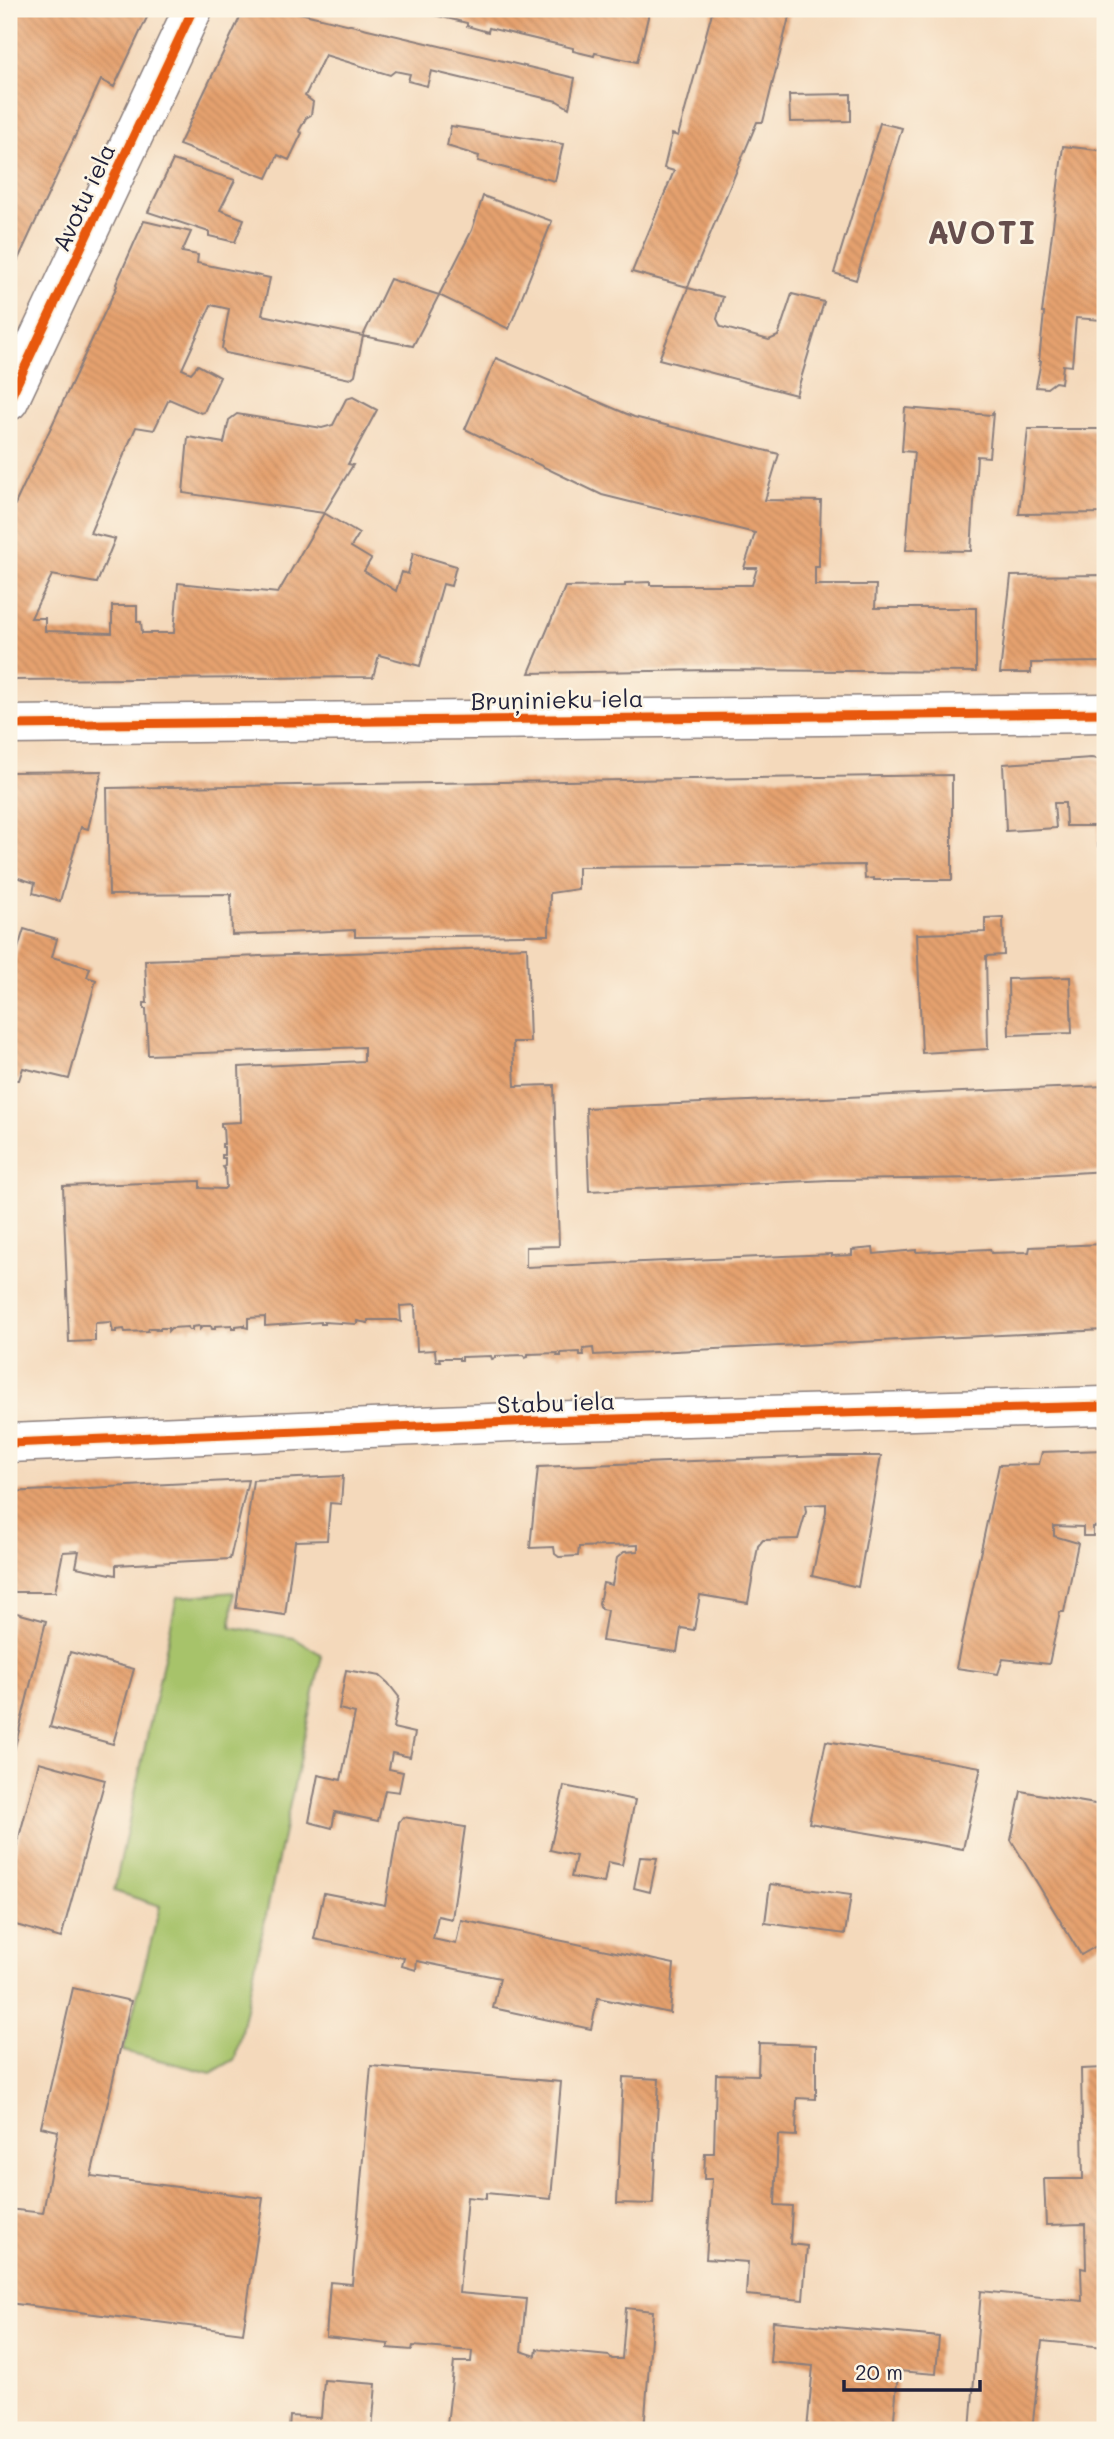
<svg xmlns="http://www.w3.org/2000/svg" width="1114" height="2439" viewBox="0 0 1114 2439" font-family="Mali,sans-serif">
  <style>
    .grass { fill: #a7c36a; stroke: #647252; stroke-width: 2 }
    .building { fill: url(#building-back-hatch) }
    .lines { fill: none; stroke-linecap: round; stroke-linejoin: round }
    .minor-casing { stroke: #8b7e7b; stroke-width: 41 }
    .minor { stroke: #fff; stroke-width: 38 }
    .cycleway-casing { stroke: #fcf5e5; stroke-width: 13 }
    .cycleway { stroke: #e8590c; stroke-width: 9 }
    .labels { text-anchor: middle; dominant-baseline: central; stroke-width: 5; stroke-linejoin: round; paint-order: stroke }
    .street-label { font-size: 24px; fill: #22223b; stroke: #fcf5e5 }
    .district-label { font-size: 32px; font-weight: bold; letter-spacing: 2px; fill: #664e4d; stroke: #fcf5e5 }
  </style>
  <defs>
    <pattern id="building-back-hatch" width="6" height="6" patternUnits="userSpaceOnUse" patternTransform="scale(1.75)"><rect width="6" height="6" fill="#e5a16e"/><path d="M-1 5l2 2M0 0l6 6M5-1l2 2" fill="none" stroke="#c48a60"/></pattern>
  </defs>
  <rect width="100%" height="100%" fill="#fcf5e5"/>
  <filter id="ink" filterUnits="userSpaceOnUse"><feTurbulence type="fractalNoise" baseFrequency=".0143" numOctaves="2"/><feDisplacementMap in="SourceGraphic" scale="14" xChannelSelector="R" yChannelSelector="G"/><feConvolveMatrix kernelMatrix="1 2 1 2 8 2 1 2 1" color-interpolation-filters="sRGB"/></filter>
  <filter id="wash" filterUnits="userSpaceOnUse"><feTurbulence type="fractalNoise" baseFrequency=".00686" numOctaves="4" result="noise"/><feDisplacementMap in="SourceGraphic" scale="28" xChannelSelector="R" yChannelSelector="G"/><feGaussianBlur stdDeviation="1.57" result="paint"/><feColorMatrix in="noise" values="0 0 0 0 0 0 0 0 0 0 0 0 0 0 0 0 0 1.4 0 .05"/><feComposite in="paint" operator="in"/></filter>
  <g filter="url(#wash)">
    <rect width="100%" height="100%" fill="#f4d9bb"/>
    <path class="grass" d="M 234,1592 L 231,1627 L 294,1638 L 322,1655 L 235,2059 L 211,2073 L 123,2051 L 160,1906 L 114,1891 L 177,1597 Z"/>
    <g id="blocks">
      <path class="building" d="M 9,9 L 151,9 L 114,87 L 101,80 L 9,279 Z
        M 244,9 L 283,9 L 575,78 L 569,108 L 557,101 L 431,71 L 427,86 L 408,81 L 410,74 L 395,71 L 390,75 L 325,55 L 305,96 L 313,102 L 311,115 L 306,118 L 299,131 L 302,133 L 289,160 L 278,155 L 267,178 L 179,145 Z
        M 427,9 L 650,9 L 637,62 L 595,53 L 594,56 L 573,51 L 573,48 L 489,28 L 488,32 L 467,26 L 467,23 L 426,13 Z
        M 713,9 L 791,9 L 763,122 L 757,122 L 688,287 L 632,272 L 674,171 L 664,168 L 672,134 L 678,136 Z
        M 851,94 L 851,121 L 790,122 L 789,95 Z
        M 880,123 L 902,128 L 856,280 L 834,273 Z
        M 451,126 L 563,144 L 555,181 L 478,161 L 479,156 L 447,146 Z
        M 1063,146 L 1105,151 L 1105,297 L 1102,320 L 1076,318 L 1072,366 L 1063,365 L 1061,383 L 1055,382 L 1047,388 L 1036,387 L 1041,361 L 1039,361 L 1044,313 L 1042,313 Z
        M 173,160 L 235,180 L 220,210 L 244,219 L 235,242 L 209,236 L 209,232 L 148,212 Z
        M 483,196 L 552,221 L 509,329 L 439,295 L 413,346 L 363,336 L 390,279 L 439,295 L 472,230 Z
        M 144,221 L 191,232 L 182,252 L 198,255 L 197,263 L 270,278 L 262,315 L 363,336 L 355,375 L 350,379 L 226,353 L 222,348 L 229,309 L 211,305 L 182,369 L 191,373 L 198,365 L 220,377 L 204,412 L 201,413 L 169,399 L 154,430 L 136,427 L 90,533 L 115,539 L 97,583 L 52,575 L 31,618 L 45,618 L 45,631 L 112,633 L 112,606 L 137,606 L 137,622 L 141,622 L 142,633 L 174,633 L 178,583 L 278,593 L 324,513 L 183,493 L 188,437 L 224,443 L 229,420 L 237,414 L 322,428 L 333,425 L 346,399 L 353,397 L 377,410 L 348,464 L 353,465 L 324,513 L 359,534 L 351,547 L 371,559 L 364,571 L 396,591 L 402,572 L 408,574 L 413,553 L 456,566 L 451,586 L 443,584 L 420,666 L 379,655 L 373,677 L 9,680 L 9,517 L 117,286 L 116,284 Z
        M 688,288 L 723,297 L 717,319 L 721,327 L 769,340 L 778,336 L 792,294 L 824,302 L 796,395 L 659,359 Z
        M 496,358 L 634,417 L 779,454 L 765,500 L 821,501 L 819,559 L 819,567 L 815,567 L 815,585 L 876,585 L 875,608 L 976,608 L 976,672 L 712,670 L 529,673 L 565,587 L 625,586 L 625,583 L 650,582 L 650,585 L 752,585 L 757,568 L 744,568 L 755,533 L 602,495 L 465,429 Z
        M 905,408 L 991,415 L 993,413 L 989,457 L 977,456 L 971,551 L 906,550 L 914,452 L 902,451 Z
        M 1028,429 L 1105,429 L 1105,513 L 1019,514 Z
        M 1105,575 L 1105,662 L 1031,663 L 1031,673 L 1000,673 L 1011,576 Z
        M 1091,758 L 1105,760 L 1105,846 L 1098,846 L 1098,826 L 1066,826 L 1065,803 L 1054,803 L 1056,828 L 1006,831 L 1003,764 Z
        M 102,771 L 88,829 L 81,827 L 60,901 L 33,893 L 35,883 L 9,875 L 9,772 Z
        M 952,775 L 952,880 L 874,880 L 874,878 L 865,879 L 864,865 L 578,867 L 578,889 L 550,893 L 549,935 L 529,935 L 355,937 L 355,930 L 232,935 L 231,894 L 109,895 L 107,788 Z
        M 1003,917 L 1004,955 L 986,956 L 988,1049 L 922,1053 L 917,934 L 985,932 L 985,918 Z
        M 24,929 L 57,939 L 52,957 L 90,968 L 87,977 L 96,980 L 69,1079 L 23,1068 L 19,1080 L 9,1080 L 9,1026 L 13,1012 L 9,1010 L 11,995 L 9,994 L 9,978 Z
        M 527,947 L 530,1042 L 513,1042 L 515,1086 L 554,1085 L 559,1246 L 526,1247 L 526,1267 L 832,1254 L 832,1256 L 852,1255 L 852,1250 L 873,1248 L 874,1254 L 916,1250 L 916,1252 L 990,1249 L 991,1253 L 1029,1252 L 1030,1247 L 1105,1244 L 1105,1330 L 594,1355 L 593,1348 L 583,1349 L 584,1355 L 580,1355 L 580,1352 L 561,1353 L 561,1356 L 557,1356 L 558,1353 L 528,1354 L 528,1357 L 525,1358 L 524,1355 L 495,1356 L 495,1358 L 492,1359 L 491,1356 L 462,1357 L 462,1360 L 459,1360 L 459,1358 L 439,1358 L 440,1361 L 436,1361 L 435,1350 L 417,1351 L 415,1305 L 400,1306 L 401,1322 L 396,1320 L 368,1320 L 368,1323 L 357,1321 L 357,1324 L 324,1322 L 324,1324 L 321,1324 L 321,1322 L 265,1326 L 265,1317 L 248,1318 L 248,1328 L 244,1327 L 244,1325 L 236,1326 L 236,1328 L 232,1328 L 232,1325 L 215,1326 L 215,1329 L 212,1329 L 211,1326 L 203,1326 L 200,1329 L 200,1326 L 192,1327 L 192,1330 L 189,1330 L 188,1327 L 171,1328 L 168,1331 L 168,1328 L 160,1328 L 160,1330 L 156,1330 L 157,1328 L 149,1328 L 148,1331 L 125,1332 L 124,1329 L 116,1330 L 116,1332 L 113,1332 L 111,1322 L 95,1323 L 95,1341 L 69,1342 L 63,1186 L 200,1181 L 200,1188 L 224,1189 L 226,1187 L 225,1170 L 223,1167 L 225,1166 L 225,1158 L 222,1158 L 222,1155 L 224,1155 L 224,1147 L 222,1147 L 222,1144 L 224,1144 L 223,1127 L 221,1126 L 221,1123 L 241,1122 L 239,1067 L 364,1061 L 364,1047 L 148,1055 L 146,1009 L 144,1009 L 144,1003 L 147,1003 L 145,960 Z
        M 1070,977 L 1072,1033 L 1009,1035 L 1008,979 Z
        M 1105,1086 L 1105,1171 L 990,1178 L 830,1180 L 589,1191 L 586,1108 Z
        M 1105,1450 L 1105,1526 L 1093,1527 L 1093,1536 L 1083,1536 L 1083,1527 L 1054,1526 L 1054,1536 L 1078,1543 L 1064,1612 L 1060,1612 L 1049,1664 L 1003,1659 L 998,1674 L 956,1668 L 999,1465 L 1039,1464 L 1042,1452 Z
        M 825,1456 L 881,1456 L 858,1587 L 812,1576 L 826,1512 L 826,1504 L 805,1505 L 806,1512 L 798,1539 L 763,1540 L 758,1546 L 748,1603 L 700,1595 L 694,1630 L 681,1628 L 677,1652 L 602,1641 L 607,1610 L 601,1609 L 599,1603 L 603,1583 L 612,1585 L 617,1558 L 624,1552 L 638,1551 L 638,1545 L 579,1547 L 578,1556 L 559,1557 L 555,1554 L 554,1547 L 530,1548 L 538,1467 Z
        M 343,1476 L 341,1504 L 330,1503 L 327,1540 L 295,1541 L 285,1615 L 236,1608 L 253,1480 Z
        M 248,1480 L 230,1559 L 116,1565 L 116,1575 L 76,1567 L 79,1551 L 63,1552 L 55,1592 L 9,1592 L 9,1492 Z
        M 13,1612 L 46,1621 L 10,1767 L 9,1635 Z
        M 70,1652 L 134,1669 L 113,1744 L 50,1727 Z
        M 346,1670 L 380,1676 L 388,1683 L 399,1697 L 393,1728 L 415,1733 L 410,1757 L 392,1753 L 389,1769 L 403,1772 L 399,1792 L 385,1790 L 378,1821 L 335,1812 L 332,1828 L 309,1822 L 318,1775 L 341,1780 L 355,1713 L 339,1709 Z
        M 826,1741 L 981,1767 L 963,1849 L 809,1823 Z
        M 39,1762 L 105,1780 L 61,1938 L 9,1923 L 9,1875 Z
        M 564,1786 L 635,1800 L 622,1865 L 608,1862 L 604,1883 L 571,1877 L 576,1856 L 550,1850 Z
        M 1021,1791 L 1100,1805 L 1105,1815 L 1105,1941 L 1081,1955 L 1011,1840 Z
        M 403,1817 L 465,1827 L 452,1919 L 438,1916 L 433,1939 L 456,1944 L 461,1920 L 674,1964 L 670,2013 L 598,1998 L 591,2029 L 493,2008 L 500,1978 L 417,1961 L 416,1970 L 402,1966 L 404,1958 L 314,1939 L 324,1893 L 385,1905 L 399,1822 Z
        M 640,1857 L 657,1858 L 650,1892 L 634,1888 Z
        M 770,1884 L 851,1895 L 845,1934 L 765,1923 Z
        M 73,1988 L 131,2001 L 91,2176 L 263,2198 L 243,2333 L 9,2303 L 9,2209 L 43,2213 L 58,2131 L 41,2127 Z
        M 759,2043 L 816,2045 L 816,2099 L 797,2098 L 796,2136 L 778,2135 L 775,2205 L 792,2206 L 790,2244 L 807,2246 L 803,2300 L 746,2295 L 748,2262 L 706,2259 L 712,2179 L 704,2179 L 705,2153 L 714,2153 L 716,2074 L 758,2075 Z
        M 371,2066 L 561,2082 L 551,2199 L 486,2193 L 486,2199 L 467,2197 L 459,2293 L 526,2299 L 521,2351 L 536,2356 L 537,2349 L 609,2356 L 612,2359 L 622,2359 L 626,2308 L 653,2311 L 644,2430 L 452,2430 L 452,2425 L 447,2425 L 454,2362 L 471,2362 L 472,2351 L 413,2346 L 412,2350 L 388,2348 L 389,2344 L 326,2337 L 330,2282 L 352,2284 Z
        M 1105,2068 L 1105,2347 L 1042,2341 L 1032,2430 L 970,2430 L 981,2291 L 1082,2301 L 1081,2268 L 1086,2269 L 1085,2224 L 1046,2225 L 1044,2179 L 1083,2179 L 1081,2069 Z
        M 623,2077 L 659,2079 L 653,2204 L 617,2203 Z
        M 773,2321 L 939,2337 L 936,2374 L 898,2371 L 893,2430 L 807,2430 L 813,2366 L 770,2362 Z
        M 324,2380 L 376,2384 L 372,2430 L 289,2430 L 290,2416 L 321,2418 Z"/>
    </g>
  </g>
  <g filter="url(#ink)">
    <use href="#blocks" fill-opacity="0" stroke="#8b7e7b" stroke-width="2"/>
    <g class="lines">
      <g class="minor-casing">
        <path id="minor" d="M 9,401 L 193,9
          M 9,725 L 1105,713
          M 9,1443 L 538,1421 L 1105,1406"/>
      </g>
      <use href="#minor" class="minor"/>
      <g class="cycleway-casing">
        <path id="cycleway" d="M 9,401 L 193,9
          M 9,725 L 1105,713
          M 9,1443 L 538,1421 L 1105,1406"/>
      </g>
      <use href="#cycleway" class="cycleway"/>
    </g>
  </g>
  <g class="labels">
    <g class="street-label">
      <text transform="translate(83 197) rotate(-65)">Avotu iela</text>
      <text transform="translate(557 699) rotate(-1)">Bruņinieku iela</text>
      <text transform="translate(556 1402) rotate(-2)">Stabu iela</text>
    </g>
    <g class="district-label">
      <text x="982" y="231">AVOTI</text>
    </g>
  </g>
  <rect width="1114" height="2439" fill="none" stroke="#fcf5e5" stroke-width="35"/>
  <path d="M844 2380v10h136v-10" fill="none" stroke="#22223b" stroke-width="3.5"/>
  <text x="855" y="2380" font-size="21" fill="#22223b" stroke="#fcf5e5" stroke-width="5" paint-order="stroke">20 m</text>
</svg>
